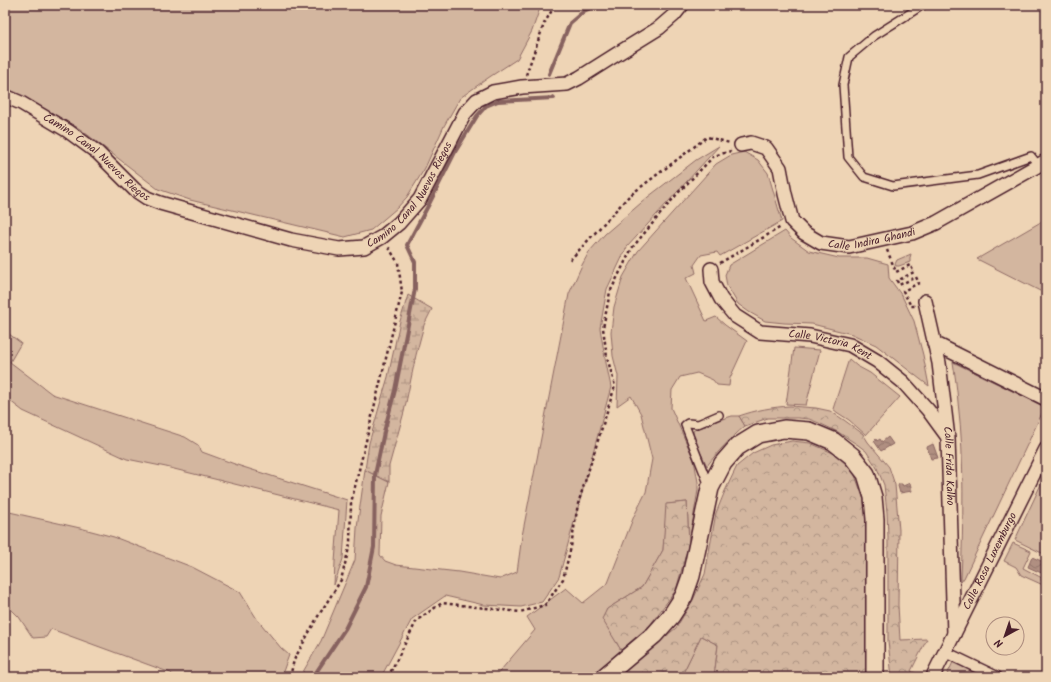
<svg xmlns="http://www.w3.org/2000/svg" width="1051" height="682" viewBox="0 0 1051 682" font-family="Kalam,sans-serif">
  <style>
    .green { fill: #d3b69f; stroke: #8e6a65 }
    .forest { fill: url(#forest-crowns); stroke: #8e6a65 }
    .wetland { fill: url(#wetland-marsh); stroke: #8e6a65 }
    .water { fill: url(#water-waves); stroke: #87625f }
    .lines { fill: none; stroke-linecap: round; stroke-linejoin: round }
    .stream { stroke: #87625f; stroke-width: 4 }
    .service-casing { stroke: #4a1f2b; stroke-width: 10 }
    .pedestrian-casing { stroke: #4a1f2b; stroke-width: 13 }
    .minor-casing { stroke: #4a1f2b; stroke-width: 16 }
    .tertiary-casing { stroke: #4a1f2b; stroke-width: 20 }
    .path { stroke: #4a1f2b; stroke-width: 2.5; stroke-dasharray: 3 3; stroke-linecap: butt }
    .service { stroke: #eed4b5; stroke-width: 7 }
    .pedestrian { stroke: #eed4b5; stroke-width: 10 }
    .minor { stroke: #eed4b5; stroke-width: 13 }
    .tertiary { stroke: #eed4b5; stroke-width: 17 }
    .labels { text-anchor: middle; dominant-baseline: central; stroke-width: 3; stroke-linejoin: round; paint-order: stroke }
    .street-label { font-size: 11px; fill: #4a1f2b; stroke: #eed4b5 }
  </style>
  <defs>
    <pattern id="forest-crowns" width="20" height="18" patternUnits="userSpaceOnUse"><rect width="20" height="18" fill="#d3b69f"/><path d="M2 6a3 3 0 1 1 6 0M12 15a3 3 0 1 1 6 0" fill="none" stroke="#ad9382"/></pattern>
    <pattern id="wetland-marsh" width="20" height="14" patternUnits="userSpaceOnUse"><rect width="20" height="14" fill="#d3b69f"/><path d="M1 5h8M5 5V1M11 12h8M15 12V8" fill="none" stroke="#ad9382"/></pattern>
    <pattern id="water-waves" width="16" height="10" patternUnits="userSpaceOnUse"><rect width="16" height="10" fill="#b08f81"/><path d="M0 5q4-4 8 0t8 0" fill="none" stroke="#91746a"/></pattern>
  </defs>
  <rect width="100%" height="100%" fill="#eed4b5"/>
  <filter id="ink" filterUnits="userSpaceOnUse"><feTurbulence type="fractalNoise" baseFrequency=".025" numOctaves="2"/><feDisplacementMap in="SourceGraphic" scale="8" xChannelSelector="R" yChannelSelector="G"/><feConvolveMatrix kernelMatrix="1 2 1 2 8 2 1 2 1" color-interpolation-filters="sRGB"/></filter>
  <g filter="url(#ink)">
    <path class="green" d="M 5,5 L 541,5 L 532,31 L 517,59 L 488,78 L 460,98 L 444,126 L 425,168 L 407,197 L 397,208 L 371,230 L 345,237 L 190,200 L 158,189 L 80,129 L 31,101 L 5,89 Z
      M 719,146 L 627,247 L 607,289 L 600,328 L 605,358 L 611,387 L 559,577 L 542,602 L 521,607 L 484,605 L 445,596 L 412,619 L 381,677 L 300,677 L 321,641 L 355,560 L 357,528 L 365,470 L 389,482 L 381,516 L 380,555 L 385,561 L 396,565 L 459,572 L 500,579 L 517,572 L 522,536 L 569,294 L 582,265 L 589,252 L 605,234 L 648,197 L 696,160 Z
      M 744,152 L 758,160 L 768,173 L 782,221 L 720,256 L 717,252 L 701,255 L 694,265 L 696,273 L 686,278 L 706,321 L 716,317 L 725,325 L 747,341 L 730,378 L 729,386 L 717,385 L 713,380 L 697,373 L 680,377 L 672,390 L 671,408 L 694,460 L 698,482 L 698,490 L 689,543 L 687,502 L 667,504 L 663,550 L 642,587 L 607,609 L 603,619 L 621,650 L 591,677 L 495,677 L 535,630 L 527,617 L 566,588 L 583,603 L 608,583 L 634,516 L 646,492 L 652,459 L 641,414 L 631,396 L 617,406 L 618,376 L 613,356 L 611,332 L 614,307 L 623,277 L 638,251 L 716,164 L 731,155 Z
      M 1046,219 L 1046,294 L 977,259 Z
      M 785,231 L 791,238 L 809,251 L 839,258 L 867,258 L 888,264 L 889,278 L 902,296 L 914,321 L 923,355 L 929,386 L 876,345 L 852,334 L 812,324 L 784,323 L 765,321 L 749,312 L 738,304 L 727,286 L 725,275 L 729,265 Z
      M 911,254 L 910,258 L 910,262 L 899,266 L 896,266 L 895,264 L 897,260 Z
      M 5,331 L 21,343 L 10,362 L 52,394 L 185,437 L 198,445 L 202,452 L 240,466 L 347,500 L 343,559 L 334,585 L 335,562 L 339,510 L 166,467 L 127,459 L 23,411 L 5,397 Z
      M 794,348 L 820,350 L 806,405 L 786,404 Z
      M 849,359 L 857,366 L 870,373 L 900,397 L 866,435 L 849,420 L 838,413 L 833,409 Z
      M 953,362 L 1045,407 L 964,578 L 961,582 C 963,522 965,461 958,402 C 957,389 955,375 953,362 Z
      M 732,416 L 739,416 L 745,426 C 730,439 718,451 707,466 L 694,439 L 693,431 L 697,428 L 706,426 L 719,420 Z
      M 1042,482 L 1046,484 L 1046,555 L 1015,540 Z
      M 5,511 L 80,528 L 114,537 L 192,567 L 240,592 L 257,619 L 281,648 L 289,655 L 281,677 L 175,677 L 171,673 L 51,629 L 46,637 L 33,638 L 19,617 L 5,603 Z
      M 1013,543 L 1031,551 L 1023,568 L 1042,578 L 1041,580 L 1044,582 L 1043,585 L 1021,575 L 1016,567 L 1004,561 Z
      M 701,636 L 718,645 L 714,677 L 681,677 Z
      M 954,660 L 979,673 L 978,677 L 946,677 Z"/>
    <path class="forest" d="M 790,406 L 816,408 L 830,411 L 844,420 L 863,434 L 868,442 L 889,467 L 895,485 L 899,530 L 898,605 L 900,640 L 927,639 L 911,671 L 923,677 L 892,677 L 888,641 L 888,537 L 887,512 L 884,485 L 877,468 L 866,451 L 858,445 L 838,432 L 819,423 L 809,419 L 798,418 L 768,418 L 745,426 L 739,416 C 756,410 773,407 790,406 Z
      M 792,441 L 810,443 L 833,453 L 853,470 L 864,500 L 867,529 L 870,677 L 714,677 L 718,645 L 701,636 L 681,677 L 676,677 L 663,673 L 657,677 L 614,677 L 676,628 L 693,600 L 705,574 L 716,513 L 725,491 L 737,466 L 753,453 L 771,445 Z
      M 687,502 L 689,543 L 676,590 L 650,625 L 621,650 L 602,619 L 607,609 L 642,587 L 663,550 L 666,504 Z"/>
    <path class="wetland" d="M 408,295 L 432,309 L 424,325 L 416,355 L 404,412 L 389,466 L 389,482 L 365,470 L 369,443 L 382,397 L 388,377 L 400,321 Z"/>
    <path class="water" d="M 888,437 L 893,444 L 881,451 L 874,441 L 876,439 L 877,441 L 880,439 L 882,442 Z
      M 933,444 L 938,458 L 931,459 L 927,447 Z
      M 910,483 L 912,491 L 900,493 L 898,486 L 899,484 L 902,484 L 903,486 Z
      M 1032,557 L 1046,563 L 1046,575 L 1028,567 Z"/>
    <g class="lines">
      <path class="stream" d="M 549,74 L 570,23 L 584,11 L 597,5
        M 313,677 L 345,629 L 366,587 L 374,547 L 375,475 L 384,432 L 395,390 L 415,289 L 415,262 L 407,245 L 429,204 L 455,152 L 477,116 L 486,106 L 498,101 L 554,98 L 553,97"/>
      <g class="service-casing">
        <path id="service" d="M 923,5 L 874,36 L 849,57 L 843,85 L 848,157 L 864,177 L 893,186 L 978,175 L 1031,156 L 1038,165
          M 709,486 L 685,425 L 688,423 L 698,424 L 719,415"/>
      </g>
      <g class="pedestrian-casing">
        <path id="pedestrian" d="M 945,652 L 997,677"/>
      </g>
      <g class="minor-casing">
        <g id="minor">
          <path id="s1" d="M 5,96 L 21,103 L 68,131 L 98,153 L 135,190 L 147,198 L 160,203 L 291,240 L 339,249 L 364,247 L 382,237 L 399,223 L 420,199 L 465,113 L 477,100 L 493,92 L 522,87 L 567,84 L 579,78 L 617,54 L 659,28 L 674,15 L 682,5"/>
          <path id="s2" d="M 741,145 L 751,143 L 766,148 L 780,168 L 785,194 L 792,221 L 804,233 L 821,243 L 849,247 L 912,233 L 936,223 L 1046,161"/>
          <path id="s3" d="M 711,269 L 712,282 L 721,299 L 735,316 L 760,332 L 810,336 L 850,345 L 877,361 L 903,382 L 928,410 L 947,436"/>
          <path id="s4" d="M 925,301 L 939,363 L 948,438 L 954,634"/>
          <path d="M 934,343 L 1046,399"/>
          <path id="s5" d="M 934,674 L 1046,449"/>
        </g>
      </g>
      <g class="tertiary-casing">
        <path id="tertiary" d="M 604,677 L 654,635 L 671,616 L 684,596 L 691,576 L 710,488 L 723,463 L 737,447 L 758,434 L 784,429 L 809,431 L 833,441 L 852,456 L 866,474 L 873,497 L 875,519 L 875,677"/>
      </g>
      <path class="path" d="M 526,75 L 544,24 L 555,5
        M 887,250 L 896,272 L 910,265 L 914,272 L 897,281 L 899,285 L 916,277 L 919,283 L 903,291 L 911,306 L 915,306
        M 570,260 L 629,196 L 707,137 L 730,143
        M 720,263 L 781,227
        M 290,677 L 294,660 L 317,618 L 341,580 L 350,544 L 351,503 L 402,292 L 398,263 L 388,246
        M 388,677 L 417,620 L 442,603 L 520,612 L 545,605 L 563,579 L 571,547 L 578,504 L 615,386 L 607,357 L 603,328 L 610,292 L 632,248 L 677,194 L 714,156 L 731,151"/>
      <use href="#service" class="service"/>
      <use href="#pedestrian" class="pedestrian"/>
      <use href="#minor" class="minor"/>
      <use href="#tertiary" class="tertiary"/>
    </g>
  </g>
  <g class="labels">
    <g class="street-label">
      <text stroke="none"><textPath href="#s1" startOffset="111">Camino Canal Nuevos Riegos</textPath></text>
      <text stroke="none"><textPath href="#s1" startOffset="471">Camino Canal Nuevos Riegos</textPath></text>
      <text stroke="none"><textPath href="#s2" startOffset="193">Calle Indira Ghandi</textPath></text>
      <text stroke="none"><textPath href="#s3" startOffset="156">Calle Victoria Kent</textPath></text>
      <text stroke="none"><textPath href="#s4" startOffset="167">Calle Frida Kalho</textPath></text>
      <text stroke="none"><textPath href="#s5" startOffset="126">Calle Rosa Luxemburgo</textPath></text>
    </g>
  </g>
  <rect width="1051" height="682" fill="none" stroke="#eed4b5" stroke-width="20"/>
  <rect x="10" y="10" width="1031" height="662" fill="none" stroke="#4a1f2b" stroke-width="1.5" filter="url(#ink)"/>
  <g transform="translate(1005 636) rotate(220)"><circle r="19" fill="#eed4b5" stroke="#ac8c7e"/>
  <path d="M0-3L7 15L0 10L-7 15Z" fill="#4a1f2b"/>
  <text y="-6" font-size="11" font-weight="bold" text-anchor="middle" fill="#4a1f2b">N</text>
  </g>
</svg>
